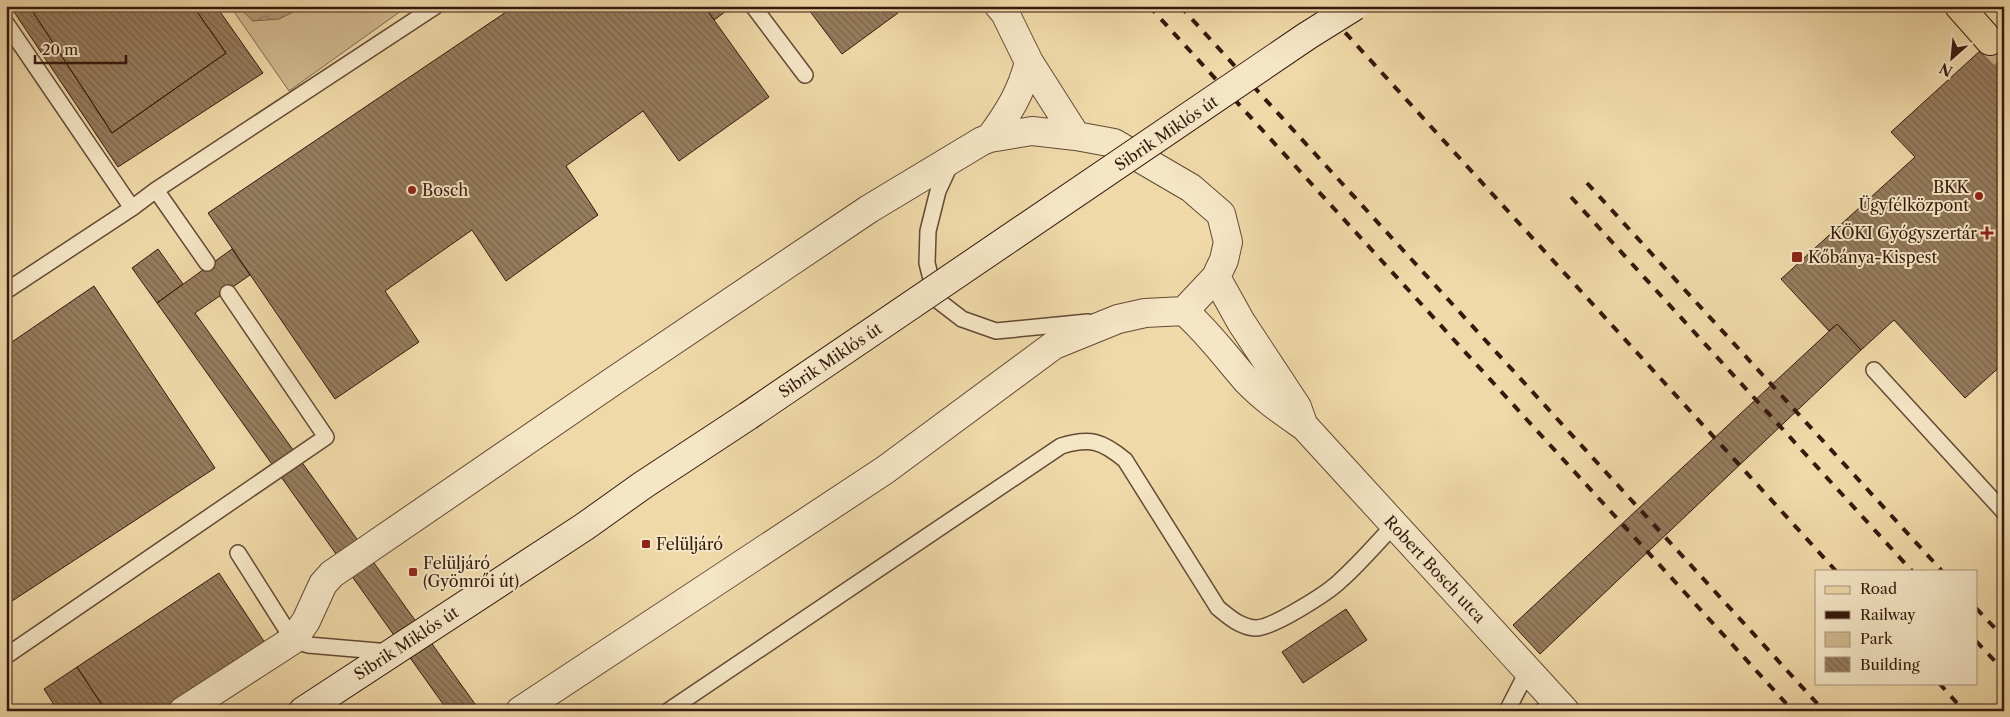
<svg xmlns="http://www.w3.org/2000/svg" width="2010" height="717" viewBox="0 0 2010 717" font-family="'Libre Caslon Text',serif">
  <style>
    .park { fill: #cfb88e; stroke: #82684e }
    .water { fill: url(#water-waves); stroke: #7f654b }
    .building { fill: url(#building-back-hatch); stroke: #35190e }
    .lines { fill: none; stroke-linecap: round; stroke-linejoin: round }
    .primary-tunnel { stroke: #cab389; stroke-width: 28; stroke-dasharray: 28 14; stroke-linecap: butt }
    .service-casing { stroke: #644934; stroke-width: 18 }
    .minor-casing { stroke: #644934; stroke-width: 30 }
    .secondary-casing { stroke: #35190e; stroke-width: 30 }
    .primary-casing { stroke: #35190e; stroke-width: 30 }
    .service { stroke: #f5e6c6; stroke-width: 15 }
    .minor { stroke: #f5e6c6; stroke-width: 28 }
    .secondary { stroke: #f5e6c6; stroke-width: 28 }
    .primary { stroke: #efd9a8; stroke-width: 28 }
    .rail { stroke: #35190e; stroke-width: 4; stroke-dasharray: 9 9; stroke-linecap: butt }
    .secondary-bridge-casing { stroke: #35190e; stroke-width: 30; stroke-linecap: butt }
    .secondary-bridge { stroke: #f5e6c6; stroke-width: 28 }
    .poi-dot { fill: #8f2418; stroke: #f5e6c6; stroke-width: 2 }
    .labels { text-anchor: middle; dominant-baseline: central; stroke-width: 4; stroke-linejoin: round; paint-order: stroke }
    .street-label { font-size: 16px; fill: #35190e; stroke: #f5e6c6 }
    .poi-label { font-size: 16px; fill: #35190e; stroke: #f5e6c6; text-anchor: start }
  </style>
  <defs>
    <pattern id="water-waves" width="16" height="10" patternUnits="userSpaceOnUse" patternTransform="scale(1.25)"><rect width="16" height="10" fill="#b09874"/><path d="M0 5q4-4 8 0t8 0" fill="none" stroke="#907b5e"/></pattern>
    <pattern id="building-back-hatch" width="6" height="6" patternUnits="userSpaceOnUse" patternTransform="scale(1.25)"><rect width="6" height="6" fill="#967d5e"/><path d="M-1 5l2 2M0 0l6 6M5-1l2 2" fill="none" stroke="#7b664c"/></pattern>
  </defs>
  <rect width="100%" height="100%" fill="#efd9a8"/>
  <filter id="stains"><feTurbulence type="fractalNoise" baseFrequency=".004" numOctaves="4"/><feColorMatrix values="0 0 0 0 .2 0 0 0 0 .09 0 0 0 0 .02 0 0 0 .5 -.17"/></filter>
  <radialGradient id="worn" r=".72"><stop offset=".6" stop-color="#630" stop-opacity="0"/><stop offset="1" stop-color="#630" stop-opacity=".3"/></radialGradient>
  <path class="park" d="M 230,6 L 408,6 L 289,91 Z"/>
  <path class="water" d="M 237,6 L 305,6 L 279,19 L 253,21 Z"/>
  <path class="building" d="M 10,6 L 29,6 L 112,133 L 226,53 L 193,6 L 216,6 L 263,73 L 118,167 Z
    M 29,6 L 193,6 L 226,53 L 112,133 Z
    M 515,6 L 704,6 L 769,97 L 679,161 L 643,111 L 566,166 L 598,215 L 506,281 L 472,230 L 385,291 L 419,342 L 335,399 L 208,213 Z
    M 704,6 L 733,6 L 714,20 Z
    M 806,6 L 891,6 L 898,13 L 842,54 Z
    M 2004,29 L 2004,363 L 1965,398 L 1894,320 L 1861,350 L 1837,324 L 1829,331 L 1781,279 L 1915,157 L 1891,132 Z
    M 158,249 L 183,284 L 157,303 L 132,268 Z
    M 232,249 L 250,275 L 195,313 L 480,711 L 448,711 L 157,303 Z
    M 94,286 L 215,468 L 6,605 L 6,346 Z
    M 1837,324 L 1861,350 L 1540,654 L 1513,625 Z
    M 219,573 L 265,643 L 162,711 L 106,711 L 77,667 Z
    M 1346,609 L 1367,640 L 1303,683 L 1282,652 Z
    M 77,667 L 106,711 L 58,711 L 44,689 Z"/>
  <g class="lines">
    <path class="primary-tunnel" d="M 1990,41 L 2004,55"/>
    <g class="service-casing">
      <path id="service" d="M 753,6 L 805,75
        M 6,23 L 132,208
        M 951,163 L 938,191 L 928,231 L 927,263 L 936,299 L 962,319 L 996,331 L 1088,322
        M 156,190 L 207,263
        M 6,291 L 132,208 L 156,190 L 436,6
        M 1874,370 L 2004,512
        M 238,553 L 293,640 L 308,645 L 390,652
        M 6,656 L 326,437 L 228,293
        M 668,711 L 1061,446 C 1090,437 1102,441 1125,460 L 1218,608 C 1229,617 1240,627 1255,628 C 1271,629 1328,593 1341,580 C 1360,563 1377,543 1394,525
        M 1507,711 L 1528,670
        M 1542,711 L 1557,702"/>
    </g>
    <g class="minor-casing">
      <path id="minor" d="M 999,6 L 1005,13 L 1029,62 L 1076,136
        M 990,138 C 1009,112 1021,93 1029,62
        M 1216,277 L 1241,322 L 1297,407 L 1302,421
        M 1184,311 C 1208,332 1226,357 1247,381 C 1264,399 1285,413 1305,427 L 1565,711
        M 183,711 L 293,640 L 306,621 L 323,584 L 332,574 L 615,380 L 869,209 L 982,141 L 990,138 L 1032,131 L 1076,136 L 1114,143 L 1191,188 L 1221,214 L 1228,242 L 1224,260 L 1216,277 L 1184,311 L 1145,313 L 1118,319 L 1054,345 L 885,470 L 520,711"/>
    </g>
    <g class="secondary-casing">
      <path id="secondary" d="M 303,711 L 584,527 L 643,485 L 748,416"/>
    </g>
    <g class="primary-casing">
      <path id="primary" d="M 1959,6 L 1990,41"/>
    </g>
    <use href="#service" class="service"/>
    <use href="#minor" class="minor"/>
    <use href="#secondary" class="secondary"/>
    <use href="#primary" class="primary"/>
    <path class="rail" d="M 1149,6 L 1793,711
      M 1180,6 L 1824,711
      M 1321,6 L 1836,571
      M 1587,183 L 1942,571
      M 1571,197 L 1912,571
      M 1976,608 L 2004,638
      M 1976,641 L 2004,671
      M 1939,683 L 1964,711"/>
    <g class="secondary-bridge-casing">
      <path id="secondary-bridge" d="M 748,416 L 1307,36 L 1355,6"/>
    </g>
    <use href="#secondary-bridge" class="secondary-bridge"/>
  </g>
  <g class="poi-dot">
    <circle cx="412" cy="190" r="5"/>
    <circle cx="1979" cy="196" r="5"/>
    <path d="M1984.5 225.5h5v5h5v5h-5v5h-5v-5h-5v-5h5z"/>
    <rect x="1791" y="251" width="12" height="12" rx="2.5"/>
    <rect x="641" y="539" width="10" height="10" rx="2.5"/>
    <rect x="408" y="567" width="10" height="10" rx="2.5"/>
  </g>
  <g class="labels">
    <g class="street-label">
      <text transform="translate(1166 133) rotate(-34)">Sibrik Miklós út</text>
      <text transform="translate(830 360) rotate(-34)">Sibrik Miklós út</text>
      <text transform="translate(1435 569) rotate(47)">Robert Bosch utca</text>
      <text transform="translate(406 643) rotate(-33)">Sibrik Miklós út</text>
    </g>
    <g class="poi-label">
      <text x="1969" y="187" text-anchor="end">BKK<tspan x="1969" dy="18">Ügyfélközpont</tspan></text>
      <text x="422" y="190">Bosch</text>
      <text x="1977" y="233" text-anchor="end">KÖKI Gyógyszertár</text>
      <text x="1808" y="257">Kőbánya-Kispest</text>
      <text x="656" y="544">Felüljáró</text>
      <text x="423" y="563">Felüljáró<tspan x="423" dy="18">(Gyömrői út)</tspan></text>
    </g>
  </g>
  <rect width="2010" height="717" fill="none" stroke="#efd9a8" stroke-width="25"/>
  <rect x="8" y="8" width="1995" height="702" fill="none" stroke="#35190e" stroke-width="2.5"/>
  <rect x="12" y="12" width="1985" height="692" fill="none" stroke="#35190e"/>
  <rect x="1815" y="570" width="162" height="115" fill="#f5e6c6" stroke="#a8947c"/>
  <rect x="1825" y="586" width="25" height="8" fill="#efd9a8" stroke="#a8947c"/>
  <text x="1860" y="594" font-size="15" fill="#35190e">Road</text>
  <rect x="1825" y="611" width="25" height="8" fill="#35190e" stroke="#a8947c"/>
  <text x="1860" y="620" font-size="15" fill="#35190e">Railway</text>
  <rect x="1825" y="632" width="25" height="15" fill="#cfb88e" stroke="#a8947c"/>
  <text x="1860" y="644" font-size="15" fill="#35190e">Park</text>
  <rect x="1825" y="657" width="25" height="15" fill="url(#building-back-hatch)" stroke="#a8947c"/>
  <text x="1860" y="670" font-size="15" fill="#35190e">Building</text>
  <g transform="translate(1952 58) rotate(207)" stroke="#f5e6c6" stroke-width="4" paint-order="stroke">
  <path d="M0-4L9 19L0 12L-9 19Z" fill="#35190e"/>
  <text y="-8" font-size="14" font-weight="bold" text-anchor="middle" fill="#35190e">N</text>
  </g>
  <path d="M35 55v8h91v-8" fill="none" stroke="#35190e" stroke-width="2.5"/>
  <text x="42" y="55" font-size="15" fill="#35190e" stroke="#f5e6c6" stroke-width="4" paint-order="stroke">20 m</text>
  <rect width="100%" height="100%" filter="url(#stains)"/>
  <rect width="100%" height="100%" fill="url(#worn)"/>
</svg>
